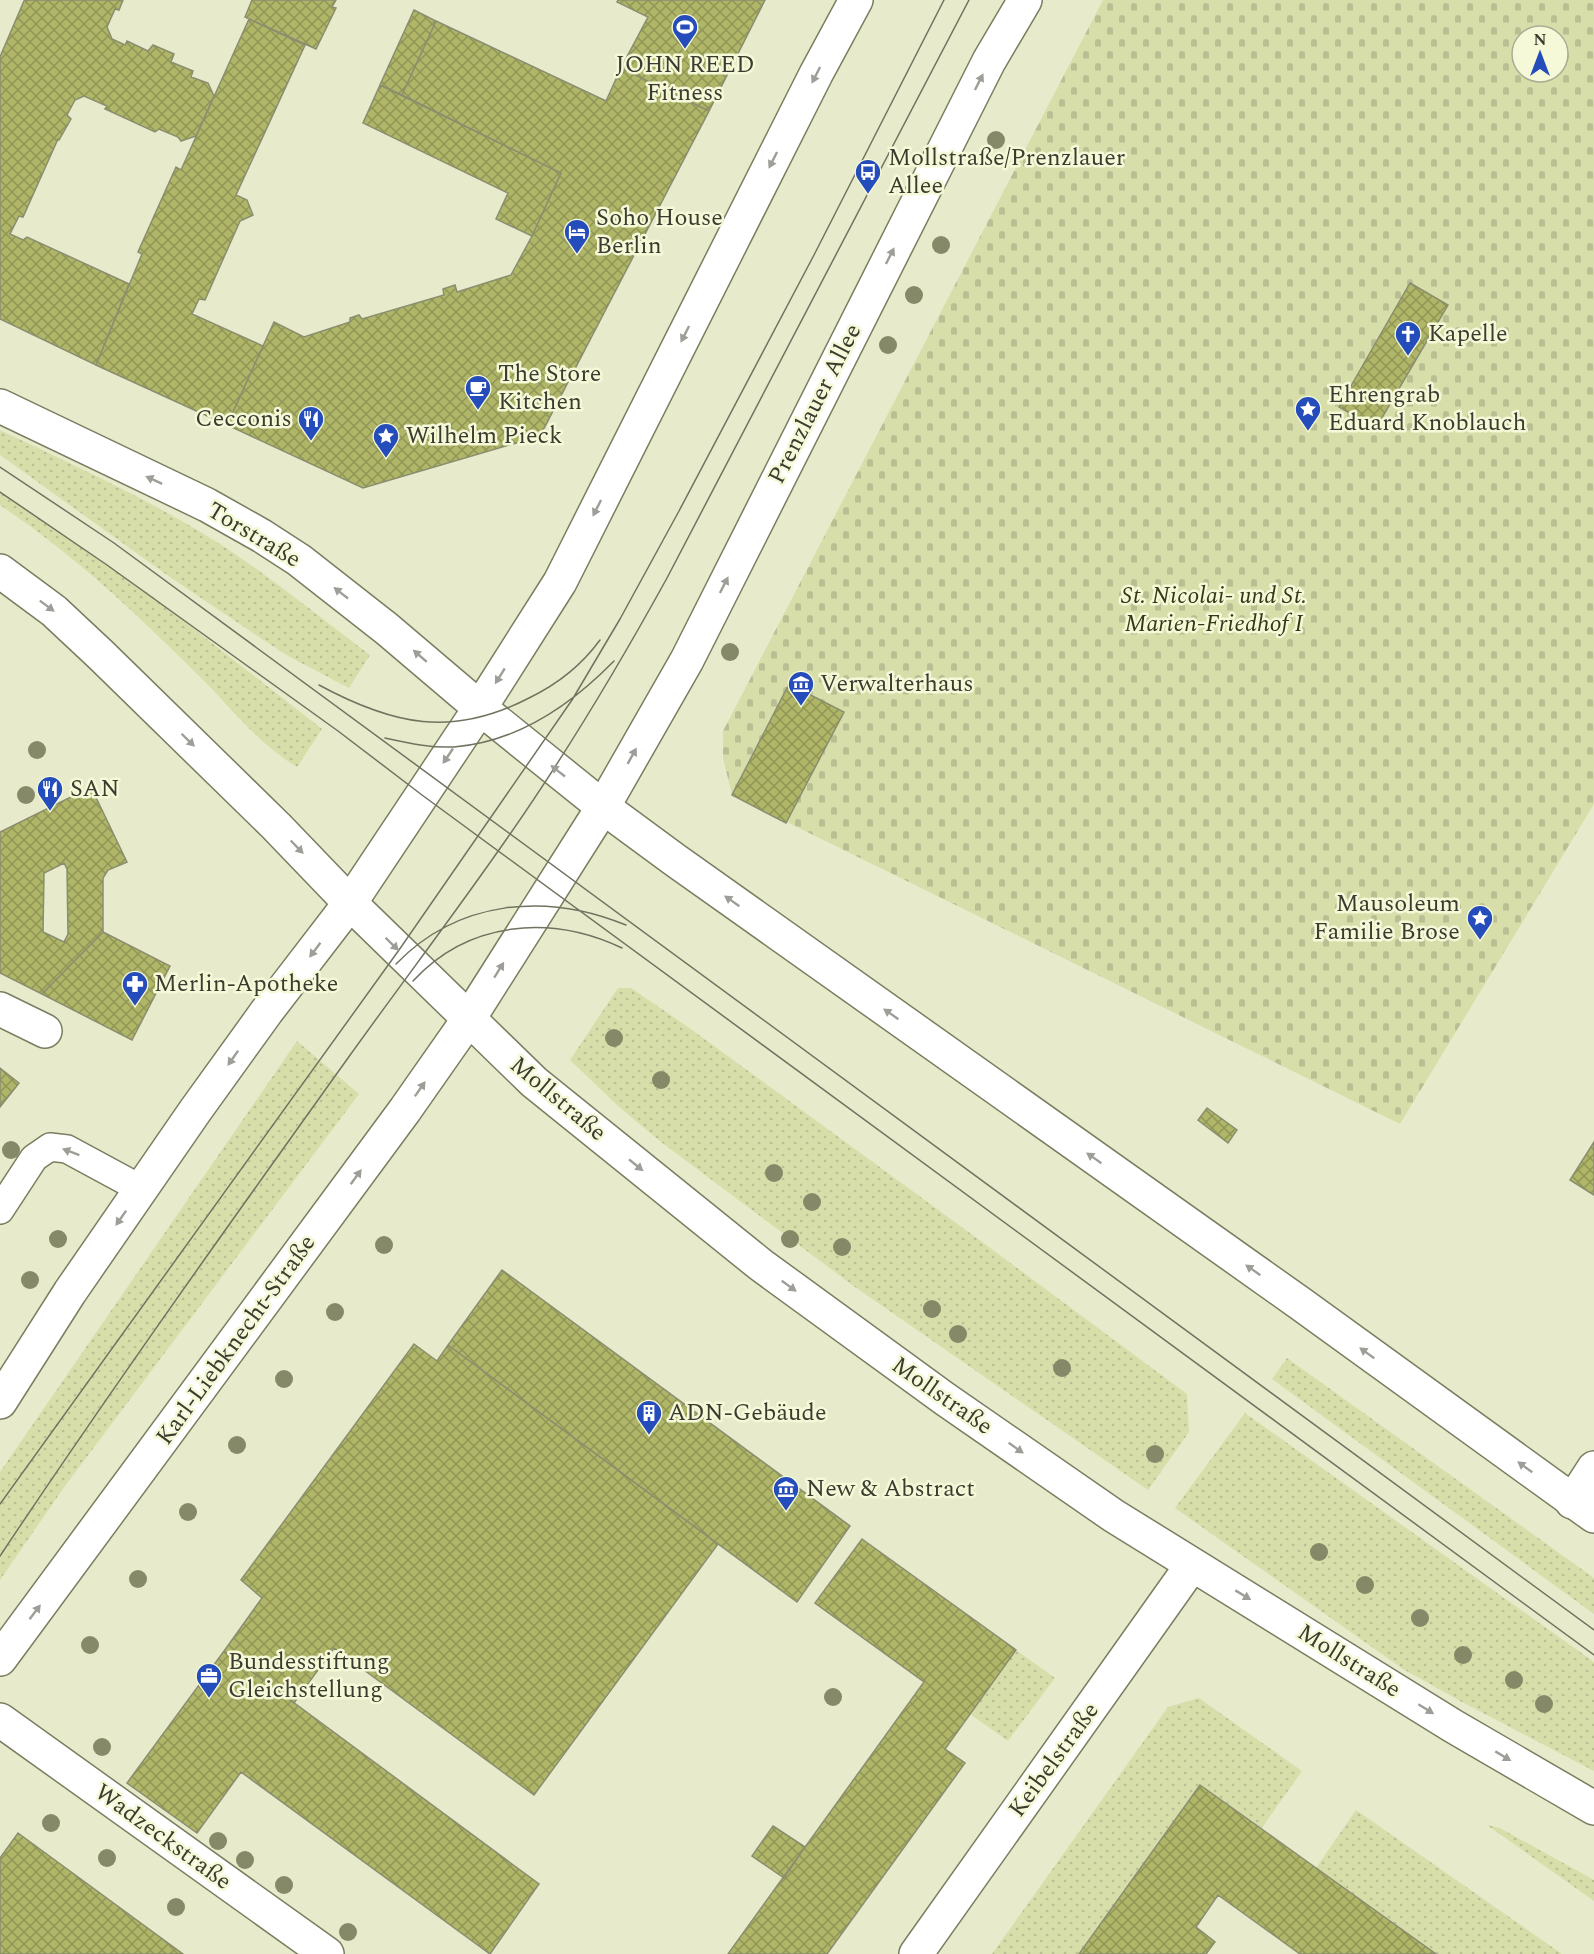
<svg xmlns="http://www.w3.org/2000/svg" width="1594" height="1954" viewBox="0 0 1594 1954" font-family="Spectral,serif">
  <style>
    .grass { fill: url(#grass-dots) }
    .cemetery { fill: url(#cemetery-stones); fill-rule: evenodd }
    .building { fill: url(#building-cross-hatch); stroke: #8a8e70; stroke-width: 1.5; fill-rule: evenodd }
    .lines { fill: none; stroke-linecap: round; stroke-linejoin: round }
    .lane-casing { stroke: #7a7d60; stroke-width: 30 }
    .street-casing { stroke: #7a7d60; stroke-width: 36 }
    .secondary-casing { stroke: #7a7d60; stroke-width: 36 }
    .primary-casing { stroke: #7a7d60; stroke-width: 36 }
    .lane { stroke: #fff; stroke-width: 27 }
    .street { stroke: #fff; stroke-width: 33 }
    .secondary { stroke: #fff; stroke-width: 33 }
    .primary { stroke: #fff; stroke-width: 33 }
    .tram { stroke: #717360; stroke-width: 1.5 }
    .tree { fill: #868967 }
    .oneway { fill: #9d9e97 }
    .labels { text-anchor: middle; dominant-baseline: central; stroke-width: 5; stroke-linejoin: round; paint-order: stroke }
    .poi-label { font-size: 24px; fill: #3b3c2f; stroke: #f5f9d8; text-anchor: start }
    .street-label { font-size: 24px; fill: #3b3c2f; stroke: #f5f9d8 }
    .park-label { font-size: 24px; font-style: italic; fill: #363916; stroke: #f5f9d8 }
  </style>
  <defs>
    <pattern id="grass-dots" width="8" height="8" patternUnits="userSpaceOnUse" patternTransform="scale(1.5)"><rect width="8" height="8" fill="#d8deaa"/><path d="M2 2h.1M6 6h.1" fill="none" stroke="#babf93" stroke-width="1.8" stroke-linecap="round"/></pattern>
    <pattern id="cemetery-stones" width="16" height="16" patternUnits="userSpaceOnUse" patternTransform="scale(1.5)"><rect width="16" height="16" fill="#d8deaa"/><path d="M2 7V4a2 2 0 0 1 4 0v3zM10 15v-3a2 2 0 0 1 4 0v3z" fill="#babf93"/></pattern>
    <pattern id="building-cross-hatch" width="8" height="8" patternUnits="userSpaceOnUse" patternTransform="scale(1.5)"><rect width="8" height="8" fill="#b0b668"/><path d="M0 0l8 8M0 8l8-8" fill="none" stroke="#909556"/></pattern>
  </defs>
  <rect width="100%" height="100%" fill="#e7ebcb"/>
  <path class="grass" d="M 0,430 C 67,462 135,493 199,531 C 259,567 314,613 370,655 L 349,688 L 288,656 L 253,633 L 170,577 L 0,455 Z
    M 0,491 L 148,593 L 322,729 L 297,767 C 258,744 230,706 197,674 C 136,613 73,554 0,505 Z
    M 618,988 L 631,988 L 688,1027 L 978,1239 L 1187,1394 L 1189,1432 L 1148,1490 L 855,1287 L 661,1142 L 618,1106 L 570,1060 Z
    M 297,1041 L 359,1094 L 65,1486 L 0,1580 L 0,1472 Z
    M 1287,1358 L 1594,1578 L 1594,1614 L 1272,1379 Z
    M 1245,1413 L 1594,1662 L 1594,1771 L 1462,1702 L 1403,1669 L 1175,1508 Z
    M 1016,1650 L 1055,1678 L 1008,1741 L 970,1714 Z
    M 1199,1698 L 1302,1771 L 1261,1829 L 1200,1785 L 1079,1954 L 992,1954 L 1168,1707 Z
    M 1356,1810 L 1562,1954 L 1436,1954 L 1316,1868 Z
    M 1487,1825 L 1500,1828 L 1594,1880 L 1594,1901 Z"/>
  <path class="cemetery" d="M 1103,0 L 1594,0 L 1594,804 L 1400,1124 L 732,795 L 723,758 L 723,731 ZM 1522,36 L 1558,36 L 1558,72 L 1522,72 Z"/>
  <path class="building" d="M 29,0 L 123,0 L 119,10 L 115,9 L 107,27 L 112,39 L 125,45 L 127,41 L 148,51 L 153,45 L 174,54 L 171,62 L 193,71 L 191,77 L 208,83 L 214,96 L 196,136 L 181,141 L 178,137 L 159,129 L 155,132 L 105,109 L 107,106 L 84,96 L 75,100 L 67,115 L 71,119 L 59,140 L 58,139 L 23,217 L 19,216 L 10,234 L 23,240 L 27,237 L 129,284 L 96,365 L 0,319 L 0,57 L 24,1 Z
    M 252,0 L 336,0 L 332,7 L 336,8 L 316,49 L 245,17 Z
    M 618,0 L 765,0 L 709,111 L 621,68 L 648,17 L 617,2 Z
    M 414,10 L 436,21 L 402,95 L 380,85 Z
    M 249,19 L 305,45 L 236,195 L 247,200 L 253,215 L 240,221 L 205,300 L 199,299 L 192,314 L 263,346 L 227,425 L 96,365 L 142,254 L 138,252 L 176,167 L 181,170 Z
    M 436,21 L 606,101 L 621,68 L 709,111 L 540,436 L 363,488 L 227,425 L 274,322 L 304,337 L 350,322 L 350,318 L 359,315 L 362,319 L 444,295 L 443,289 L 455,285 L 457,292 L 511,275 L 532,236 L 561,173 L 402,95 Z
    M 380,85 L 561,173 L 532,236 L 496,219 L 508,193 L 363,123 Z
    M 1410,283 L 1448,305 L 1376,428 L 1339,407 Z
    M 789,684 L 844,712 L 786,823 L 732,795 Z
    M 91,787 L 127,862 L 108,870 L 103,878 L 103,932 L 42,994 L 0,973 L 0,832 ZM 64,863 L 67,869 L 68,934 L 64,942 L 43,932 L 44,873 Z
    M 103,932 L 170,966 L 132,1040 L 42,994 Z
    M 0,1068 L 19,1083 L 0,1107 Z
    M 1207,1108 L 1237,1130 L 1228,1143 L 1198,1120 Z
    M 1594,1142 L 1594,1195 L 1570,1180 Z
    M 502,1270 L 850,1526 L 797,1602 L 448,1345 Z
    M 414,1344 L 437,1361 L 448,1345 L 718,1544 L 534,1795 L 334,1648 L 294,1703 L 224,1651 L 262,1598 L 241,1580 Z
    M 862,1539 L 1016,1650 L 945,1749 L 965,1763 L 827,1954 L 728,1954 L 924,1682 L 815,1603 Z
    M 224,1651 L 539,1884 L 490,1954 L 241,1772 L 197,1833 L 127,1783 Z
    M 1200,1785 L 1291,1850 L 1436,1954 L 1300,1954 L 1218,1895 L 1196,1927 L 1215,1942 L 1206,1954 L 1079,1954 Z
    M 773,1826 L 805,1847 L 784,1878 L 752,1856 Z
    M 18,1833 L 183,1954 L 0,1954 L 0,1858 Z"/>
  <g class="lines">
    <g class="lane-casing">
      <path id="lane" d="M 0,1210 L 34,1158 L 50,1147 L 67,1149 L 141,1189"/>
    </g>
    <g class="street-casing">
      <path id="street" d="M 0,1009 L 45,1031
        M 1572,1502 L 1594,1468
        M 0,1720 L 327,1954
        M 916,1954 L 1192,1565"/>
    </g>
    <g class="secondary-casing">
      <path id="secondary" d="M 0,406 L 207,505 L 262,536 L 299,560 L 387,629 L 480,708
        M 0,571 L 54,611 L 101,655 L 276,826 L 350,903"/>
    </g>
    <g class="primary-casing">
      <path id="primary" d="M 480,708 L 603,807 L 675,860 L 1301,1304 L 1594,1516
        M 350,903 L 534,1082 L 761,1265 L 945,1399 L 1114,1516 L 1453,1726 L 1594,1808
        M 0,1402 L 70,1292 L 195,1111 L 267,1011 L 350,903 L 480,708 L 560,582 L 816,74 L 856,0
        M 0,1659 L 405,1110 L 468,1020 L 603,807 L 687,660 L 989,61 L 1025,0"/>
    </g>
    <use href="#lane" class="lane"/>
    <use href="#street" class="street"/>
    <use href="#secondary" class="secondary"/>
    <use href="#primary" class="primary"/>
    <path class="tram" d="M 0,467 L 114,543 L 1594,1630
      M 0,492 L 107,565 L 338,731 L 422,795 L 1594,1655
      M 319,685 C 393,725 452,738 529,698 C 558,684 581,666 600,640
      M 385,738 C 408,743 430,748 454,747 C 517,742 571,705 614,661
      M 396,964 C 458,900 546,892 626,925
      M 413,981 C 468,921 550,914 622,948
      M 0,1504 L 399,950 L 572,700 L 620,619 L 679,511 L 814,255 L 944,0
      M 0,1556 C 112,1388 230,1223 348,1058 C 401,984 456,912 508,837 C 566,754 618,667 667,578 L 969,0"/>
  </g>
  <g class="tree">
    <circle cx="996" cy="140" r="9"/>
    <circle cx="941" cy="245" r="9"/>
    <circle cx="914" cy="295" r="9"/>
    <circle cx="888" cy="345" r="9"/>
    <circle cx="730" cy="652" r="9"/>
    <circle cx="37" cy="750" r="9"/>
    <circle cx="26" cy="795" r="9"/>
    <circle cx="614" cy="1038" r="9"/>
    <circle cx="661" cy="1080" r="9"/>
    <circle cx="11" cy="1150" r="9"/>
    <circle cx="774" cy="1173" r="9"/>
    <circle cx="812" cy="1202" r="9"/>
    <circle cx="58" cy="1239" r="9"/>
    <circle cx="790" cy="1239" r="9"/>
    <circle cx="384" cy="1245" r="9"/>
    <circle cx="842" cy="1247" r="9"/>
    <circle cx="30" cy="1280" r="9"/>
    <circle cx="932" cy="1309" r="9"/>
    <circle cx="335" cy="1312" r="9"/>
    <circle cx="958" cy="1334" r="9"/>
    <circle cx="1062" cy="1368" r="9"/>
    <circle cx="284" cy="1379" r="9"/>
    <circle cx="237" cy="1445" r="9"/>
    <circle cx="1155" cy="1454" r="9"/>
    <circle cx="188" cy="1512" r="9"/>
    <circle cx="1319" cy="1552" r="9"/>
    <circle cx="138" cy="1579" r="9"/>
    <circle cx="1365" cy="1585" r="9"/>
    <circle cx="1420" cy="1618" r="9"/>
    <circle cx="90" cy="1645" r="9"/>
    <circle cx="1463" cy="1655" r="9"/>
    <circle cx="1514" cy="1680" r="9"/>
    <circle cx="833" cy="1697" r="9"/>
    <circle cx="1544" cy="1704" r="9"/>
    <circle cx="102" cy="1747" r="9"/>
    <circle cx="51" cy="1823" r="9"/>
    <circle cx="218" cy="1841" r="9"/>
    <circle cx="107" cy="1858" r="9"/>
    <circle cx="245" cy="1860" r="9"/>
    <circle cx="284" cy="1885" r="9"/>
    <circle cx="176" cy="1907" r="9"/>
    <circle cx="348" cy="1932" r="9"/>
  </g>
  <defs><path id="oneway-solid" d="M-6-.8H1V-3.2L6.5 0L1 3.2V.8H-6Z" transform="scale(1.5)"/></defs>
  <g class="oneway">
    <use href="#oneway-solid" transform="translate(816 75) rotate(117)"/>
    <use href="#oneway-solid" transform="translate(979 82) rotate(-63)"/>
    <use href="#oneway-solid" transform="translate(773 160) rotate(117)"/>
    <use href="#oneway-solid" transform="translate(890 256) rotate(-63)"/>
    <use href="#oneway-solid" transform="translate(685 334) rotate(117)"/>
    <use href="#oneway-solid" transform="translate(154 480) rotate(-155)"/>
    <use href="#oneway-solid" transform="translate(597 508) rotate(117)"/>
    <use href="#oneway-solid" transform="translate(724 585) rotate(-63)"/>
    <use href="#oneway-solid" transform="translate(341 593) rotate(-142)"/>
    <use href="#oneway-solid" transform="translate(47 606) rotate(37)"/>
    <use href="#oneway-solid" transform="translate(420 656) rotate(-139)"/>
    <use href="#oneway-solid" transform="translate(500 676) rotate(122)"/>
    <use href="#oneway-solid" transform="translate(188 740) rotate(44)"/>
    <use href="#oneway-solid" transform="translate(448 756) rotate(124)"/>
    <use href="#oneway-solid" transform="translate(632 756) rotate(-61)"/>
    <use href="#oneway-solid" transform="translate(558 771) rotate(-142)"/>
    <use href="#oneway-solid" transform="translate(297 847) rotate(46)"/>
    <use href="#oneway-solid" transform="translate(732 901) rotate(-145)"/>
    <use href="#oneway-solid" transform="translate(392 944) rotate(44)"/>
    <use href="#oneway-solid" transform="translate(315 950) rotate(127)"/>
    <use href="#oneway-solid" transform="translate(499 970) rotate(-58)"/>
    <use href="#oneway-solid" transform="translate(891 1014) rotate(-145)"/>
    <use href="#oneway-solid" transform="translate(233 1058) rotate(125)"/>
    <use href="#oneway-solid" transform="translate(420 1089) rotate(-55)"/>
    <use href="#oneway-solid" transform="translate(71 1152) rotate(-159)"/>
    <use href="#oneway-solid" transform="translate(1094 1158) rotate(-145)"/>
    <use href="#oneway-solid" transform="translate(636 1165) rotate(39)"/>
    <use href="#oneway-solid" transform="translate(356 1177) rotate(-54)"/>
    <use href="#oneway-solid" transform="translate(121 1218) rotate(125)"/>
    <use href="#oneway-solid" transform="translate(1253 1270) rotate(-145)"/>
    <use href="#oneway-solid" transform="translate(789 1286) rotate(36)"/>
    <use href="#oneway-solid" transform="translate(1367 1353) rotate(-144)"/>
    <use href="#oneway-solid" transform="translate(1016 1448) rotate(35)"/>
    <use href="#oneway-solid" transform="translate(1525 1467) rotate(-144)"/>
    <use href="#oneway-solid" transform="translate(1243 1595) rotate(31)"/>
    <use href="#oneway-solid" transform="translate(35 1612) rotate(-53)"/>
    <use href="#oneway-solid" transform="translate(1426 1709) rotate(32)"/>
    <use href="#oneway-solid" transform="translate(1503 1756) rotate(31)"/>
  </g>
  <defs>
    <g id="stadium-pin" transform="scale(1.35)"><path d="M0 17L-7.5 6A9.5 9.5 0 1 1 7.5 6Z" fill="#244cba" stroke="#f5f9d8"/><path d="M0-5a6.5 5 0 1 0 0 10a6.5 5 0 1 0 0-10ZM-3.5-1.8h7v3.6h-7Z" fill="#fff"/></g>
    <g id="bus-pin" transform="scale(1.35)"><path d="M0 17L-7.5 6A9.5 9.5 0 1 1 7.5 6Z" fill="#244cba" stroke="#f5f9d8"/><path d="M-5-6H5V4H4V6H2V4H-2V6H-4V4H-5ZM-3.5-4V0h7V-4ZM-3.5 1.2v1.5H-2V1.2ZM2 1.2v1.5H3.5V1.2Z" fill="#fff"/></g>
    <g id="hotel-pin" transform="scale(1.35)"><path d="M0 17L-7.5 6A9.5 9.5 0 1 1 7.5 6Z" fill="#244cba" stroke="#f5f9d8"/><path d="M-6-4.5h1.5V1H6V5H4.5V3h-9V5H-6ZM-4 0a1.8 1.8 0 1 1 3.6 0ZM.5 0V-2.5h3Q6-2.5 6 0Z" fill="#fff"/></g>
    <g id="church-pin" transform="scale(1.35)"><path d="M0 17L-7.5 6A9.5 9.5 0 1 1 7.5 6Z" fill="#244cba" stroke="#f5f9d8"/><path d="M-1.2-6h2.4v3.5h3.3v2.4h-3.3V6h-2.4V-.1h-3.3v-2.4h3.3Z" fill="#fff"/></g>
    <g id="cafe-pin" transform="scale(1.35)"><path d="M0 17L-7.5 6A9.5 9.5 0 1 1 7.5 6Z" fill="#244cba" stroke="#f5f9d8"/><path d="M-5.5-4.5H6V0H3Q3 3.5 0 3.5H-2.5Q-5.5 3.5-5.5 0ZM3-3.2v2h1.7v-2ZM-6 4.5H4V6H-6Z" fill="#fff"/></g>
    <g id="sight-pin" transform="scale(1.35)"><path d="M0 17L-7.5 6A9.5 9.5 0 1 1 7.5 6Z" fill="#244cba" stroke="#f5f9d8"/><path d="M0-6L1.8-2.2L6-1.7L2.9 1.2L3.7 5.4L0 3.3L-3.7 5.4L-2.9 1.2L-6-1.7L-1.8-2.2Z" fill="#fff"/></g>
    <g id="restaurant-pin" transform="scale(1.35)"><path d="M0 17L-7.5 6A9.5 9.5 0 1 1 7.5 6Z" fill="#244cba" stroke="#f5f9d8"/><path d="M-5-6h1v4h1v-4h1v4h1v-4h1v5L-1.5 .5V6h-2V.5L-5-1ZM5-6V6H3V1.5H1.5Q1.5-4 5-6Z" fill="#fff"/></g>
    <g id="museum-pin" transform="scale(1.35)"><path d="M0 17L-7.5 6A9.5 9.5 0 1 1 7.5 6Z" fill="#244cba" stroke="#f5f9d8"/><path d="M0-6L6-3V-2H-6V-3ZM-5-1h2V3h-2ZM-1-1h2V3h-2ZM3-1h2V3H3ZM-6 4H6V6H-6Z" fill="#fff"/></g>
    <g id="pharmacy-pin" transform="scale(1.35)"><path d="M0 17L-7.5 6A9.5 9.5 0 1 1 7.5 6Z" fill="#244cba" stroke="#f5f9d8"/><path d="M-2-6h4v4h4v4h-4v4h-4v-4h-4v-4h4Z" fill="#fff"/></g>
    <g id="building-pin" transform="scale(1.35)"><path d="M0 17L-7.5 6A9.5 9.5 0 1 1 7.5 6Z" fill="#244cba" stroke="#f5f9d8"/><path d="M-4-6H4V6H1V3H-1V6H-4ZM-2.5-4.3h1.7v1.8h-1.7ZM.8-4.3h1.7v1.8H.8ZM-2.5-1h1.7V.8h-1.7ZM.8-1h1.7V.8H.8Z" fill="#fff"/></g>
    <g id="office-pin" transform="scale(1.35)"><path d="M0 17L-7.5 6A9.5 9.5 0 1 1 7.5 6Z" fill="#244cba" stroke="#f5f9d8"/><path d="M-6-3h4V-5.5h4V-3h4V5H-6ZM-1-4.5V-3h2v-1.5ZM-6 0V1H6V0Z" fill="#fff"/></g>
  </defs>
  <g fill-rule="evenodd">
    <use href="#stadium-pin" x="685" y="27"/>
    <use href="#bus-pin" x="868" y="172"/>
    <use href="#hotel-pin" x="577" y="232"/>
    <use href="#church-pin" x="1408" y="334"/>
    <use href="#cafe-pin" x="478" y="388"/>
    <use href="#sight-pin" x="1308" y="409"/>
    <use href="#restaurant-pin" x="311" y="419"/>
    <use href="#sight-pin" x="386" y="436"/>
    <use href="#museum-pin" x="801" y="684"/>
    <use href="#restaurant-pin" x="50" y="789"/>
    <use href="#sight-pin" x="1480" y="918"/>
    <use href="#pharmacy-pin" x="135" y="984"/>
    <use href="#building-pin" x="649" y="1413"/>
    <use href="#museum-pin" x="786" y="1489"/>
    <use href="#office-pin" x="209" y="1676"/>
  </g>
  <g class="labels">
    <g class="poi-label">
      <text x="685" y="65" text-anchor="middle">JOHN REED<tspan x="685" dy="28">Fitness</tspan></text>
      <text x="888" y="158">Mollstraße/Prenzlauer<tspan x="888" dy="28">Allee</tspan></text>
      <text x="596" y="218">Soho House<tspan x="596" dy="28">Berlin</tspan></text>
      <text x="1428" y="334">Kapelle</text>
      <text x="498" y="374">The Store<tspan x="498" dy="28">Kitchen</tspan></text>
      <text x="1328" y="395">Ehrengrab<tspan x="1328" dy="28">Eduard Knoblauch</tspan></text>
      <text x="292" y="419" text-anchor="end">Cecconis</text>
      <text x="406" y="436">Wilhelm Pieck</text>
      <text x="820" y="684">Verwalterhaus</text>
      <text x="70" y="789">SAN</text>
      <text x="1460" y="904" text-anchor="end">Mausoleum<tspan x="1460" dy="28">Familie Brose</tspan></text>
      <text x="154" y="984">Merlin-Apotheke</text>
      <text x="668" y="1413">ADN-Gebäude</text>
      <text x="806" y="1489">New &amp; Abstract</text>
      <text x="228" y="1662">Bundesstiftung<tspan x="228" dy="28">Gleichstellung</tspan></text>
    </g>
    <g class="street-label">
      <text transform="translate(815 404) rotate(-63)">Prenzlauer Allee</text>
      <text transform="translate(254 535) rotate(31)">Torstraße</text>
      <text transform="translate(558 1099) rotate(40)">Mollstraße</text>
      <text transform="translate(236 1340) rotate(-54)">Karl-Liebknecht-Straße</text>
      <text transform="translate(942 1396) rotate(35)">Mollstraße</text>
      <text transform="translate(1349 1661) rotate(32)">Mollstraße</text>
      <text transform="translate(1054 1760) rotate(-54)">Keibelstraße</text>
      <text transform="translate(163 1837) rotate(36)">Wadzeckstraße</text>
    </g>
    <g class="park-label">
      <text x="1214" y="596">St. Nicolai- und St.<tspan x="1214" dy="28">Marien-Friedhof I</tspan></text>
    </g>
  </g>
  <g transform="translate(1540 54)"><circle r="28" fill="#f5f9d8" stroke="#abad94" stroke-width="1.5"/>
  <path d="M0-4.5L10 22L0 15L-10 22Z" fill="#244cba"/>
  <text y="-9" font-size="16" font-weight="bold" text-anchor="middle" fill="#3b3c2f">N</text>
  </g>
</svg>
